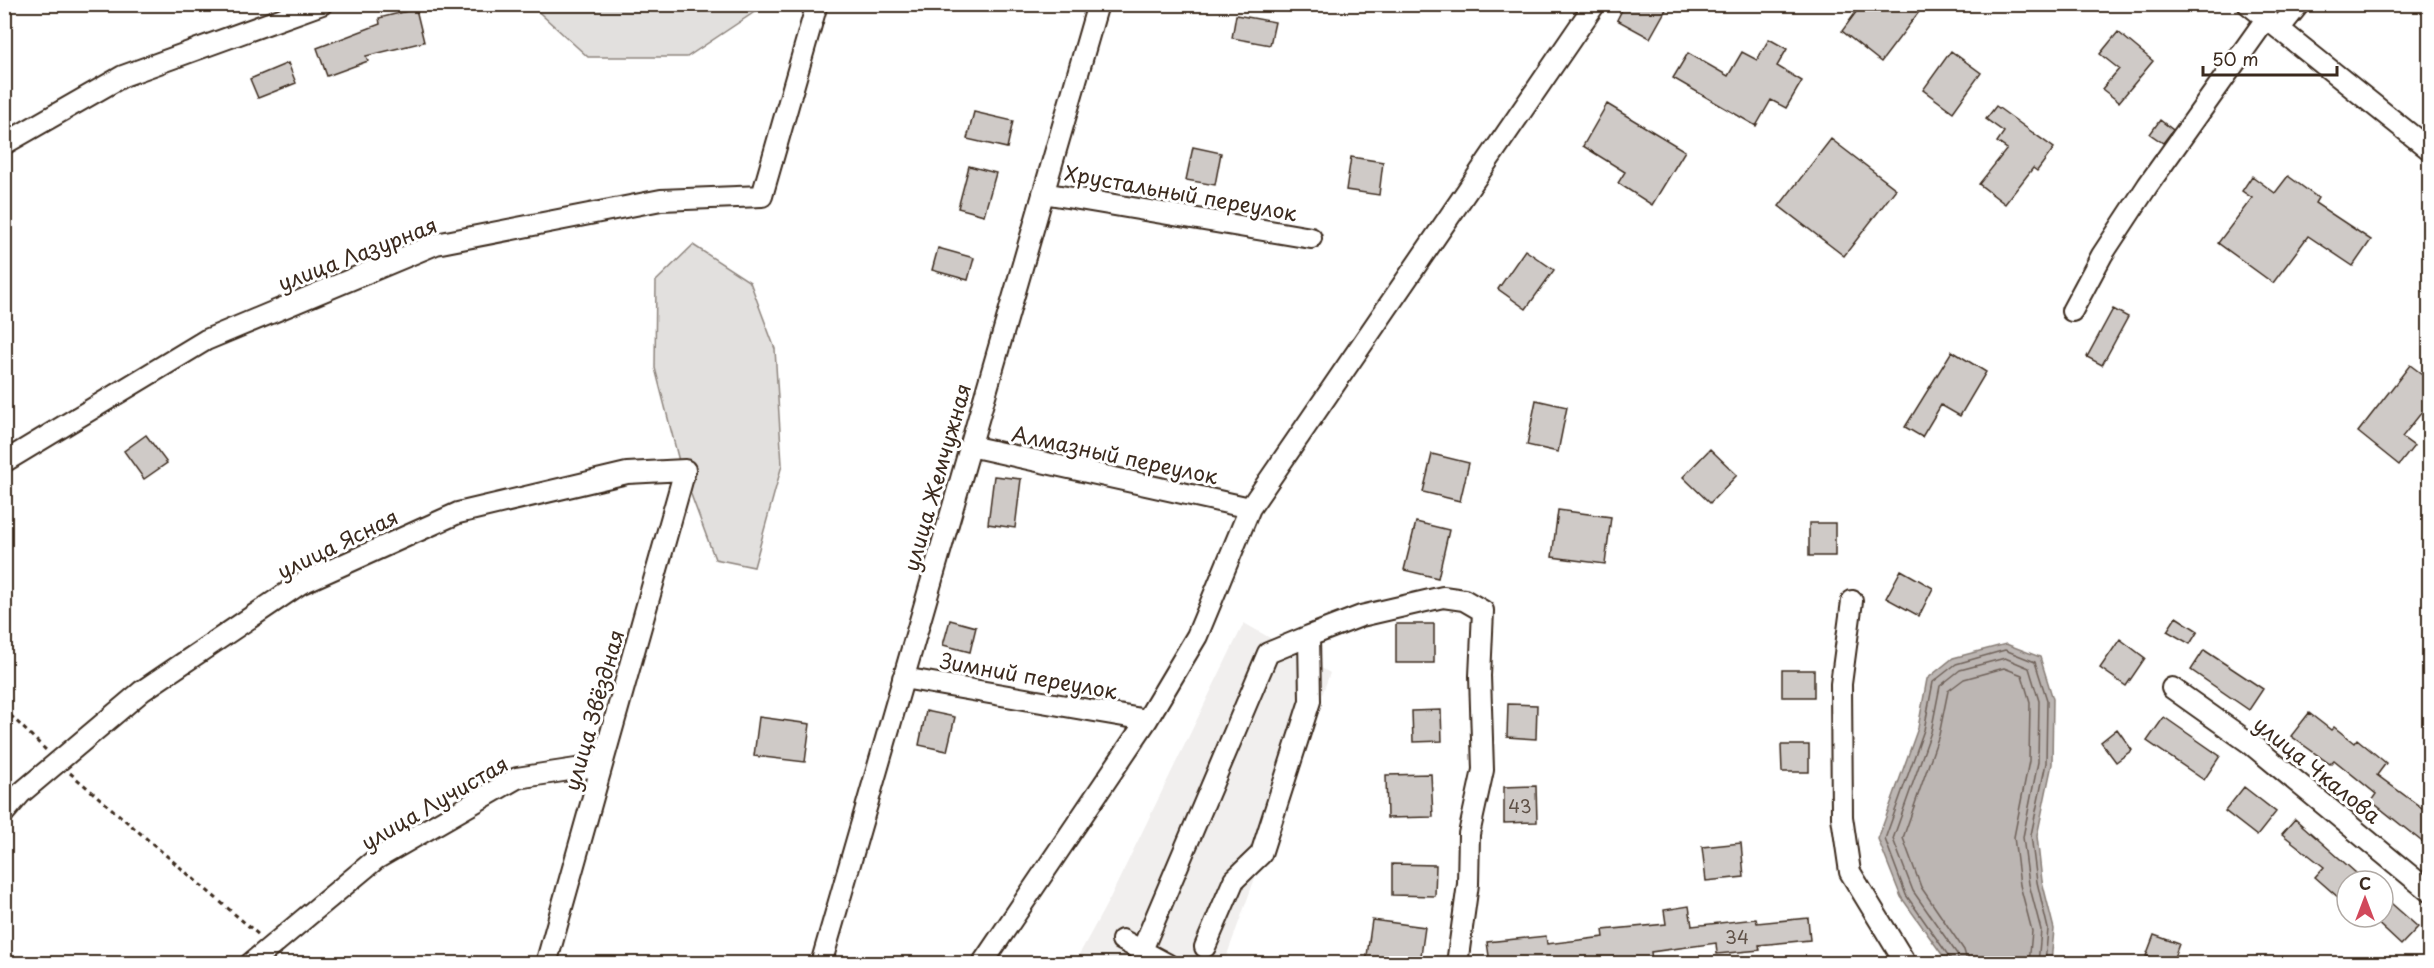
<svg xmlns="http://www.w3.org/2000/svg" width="2434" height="968" viewBox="0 0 2434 968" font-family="'Playpen Sans',sans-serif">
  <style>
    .built { fill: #f1efee }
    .green { fill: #e2e0de; stroke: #8e857e; stroke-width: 1.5 }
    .water { fill: #bcb6b3; stroke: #887e77; stroke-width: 1.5 }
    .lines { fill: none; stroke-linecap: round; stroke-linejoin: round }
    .shore { stroke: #6f625a; stroke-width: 1.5 }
    .building { fill: #cfcac7; stroke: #3b2a1e; stroke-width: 1.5 }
    .minor-casing { stroke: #3b2a1e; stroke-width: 24 }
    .path { stroke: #3b2a1e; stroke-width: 3; stroke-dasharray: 4.5 4.5; stroke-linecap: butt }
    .minor { stroke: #fff; stroke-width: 20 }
    .labels { text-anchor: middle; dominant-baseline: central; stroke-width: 6; stroke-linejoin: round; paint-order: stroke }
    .number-label { font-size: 18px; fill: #605248 }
    .street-label { font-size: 21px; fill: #3b2a1e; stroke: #fff }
  </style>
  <rect width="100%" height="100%" fill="#fff"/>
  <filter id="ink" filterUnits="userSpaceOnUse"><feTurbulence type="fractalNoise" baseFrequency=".0167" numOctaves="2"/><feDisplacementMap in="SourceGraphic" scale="12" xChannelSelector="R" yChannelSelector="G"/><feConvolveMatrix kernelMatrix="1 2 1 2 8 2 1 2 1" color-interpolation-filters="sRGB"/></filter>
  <g filter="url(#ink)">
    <path class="built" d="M 1244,623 L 1330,673 L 1224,963 L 1074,964 L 1110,898 Z"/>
    <path class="green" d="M 531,5 L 765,5 L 687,57 L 588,57 Z
      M 693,245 L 750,282 L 775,349 L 782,465 L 754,567 L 715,559 L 680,465 L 655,368 L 656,281 Z"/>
    <path class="water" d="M 2006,644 L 2040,657 L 2053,699 L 2052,764 L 2037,836 L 2042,881 L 2054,929 L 2051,963 L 1948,963 L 1901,897 L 1878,839 L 1918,728 L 1927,679 L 1953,658 Z"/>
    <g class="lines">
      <path class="shore" d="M 1951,964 L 1950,958 L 1906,895 L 1885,839 L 1924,730 L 1933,682 L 1956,664 L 2005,650 L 2035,662 L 2047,700 L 2046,763 L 2031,835 L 2037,882 L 2048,929 L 2045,964
        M 1959,964 L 1957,954 L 1913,891 L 1893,839 L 1931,732 L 1940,686 L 1960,670 L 2005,658 L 2029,668 L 2039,701 L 2038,762 L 2023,837 L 2029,884 L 2041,930 L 2038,964
        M 1968,964 L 1964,950 L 1921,887 L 1903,838 L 1939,735 L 1948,691 L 1964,679 L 2004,668 L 2022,675 L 2030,702 L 2029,761 L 2014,837 L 2020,885 L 2032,931 L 2029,964"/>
    </g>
    <path class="building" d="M 1625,4 L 1669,4 L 1650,38 L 1617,20 Z
      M 1862,4 L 1925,4 L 1881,62 L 1842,31 Z
      M 416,9 L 424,42 L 366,56 L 368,61 L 327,76 L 317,48 L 380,24 L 379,18 Z
      M 1236,15 L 1275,22 L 1270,45 L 1232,38 Z
      M 2118,32 L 2153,61 L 2119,102 L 2102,89 L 2119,69 L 2100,54 Z
      M 1769,39 L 1787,49 L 1777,66 L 1802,81 L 1786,108 L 1771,100 L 1756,126 L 1673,78 L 1688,53 L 1728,76 L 1742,52 L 1757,60 Z
      M 1951,51 L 1981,73 L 1953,112 L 1923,90 Z
      M 288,63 L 296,83 L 258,98 L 250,79 Z
      M 1607,104 L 1685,151 L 1652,205 L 1618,183 L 1625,172 L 1583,146 Z
      M 1996,106 L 2054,148 L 2037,171 L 2033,168 L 2005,204 L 1979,184 L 2007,149 L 1997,142 L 2004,132 L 1986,119 Z
      M 974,112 L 1013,121 L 1007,148 L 967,139 Z
      M 2160,120 L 2173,130 L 2163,143 L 2150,134 Z
      M 1831,139 L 1896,189 L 1844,256 L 1779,206 Z
      M 1193,147 L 1221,153 L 1215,185 L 1186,180 Z
      M 1351,157 L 1383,162 L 1379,195 L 1346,190 Z
      M 969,166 L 996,173 L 984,215 L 958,208 Z
      M 2252,176 L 2275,193 L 2288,176 L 2318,198 L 2315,203 L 2371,240 L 2353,266 L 2308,236 L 2273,283 L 2218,243 L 2252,198 L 2242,191 Z
      M 938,248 L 974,258 L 968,280 L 932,270 Z
      M 1525,250 L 1554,270 L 1526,309 L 1498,289 Z
      M 2113,309 L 2128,317 L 2102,365 L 2087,357 Z
      M 1952,351 L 1986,372 L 1960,416 L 1941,405 L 1922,437 L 1905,427 Z
      M 2410,365 L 2430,380 L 2430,402 L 2402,437 L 2414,446 L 2399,465 L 2358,432 Z
      M 1536,400 L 1567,407 L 1558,452 L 1527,445 Z
      M 146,435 L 167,463 L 144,479 L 124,451 Z
      M 1710,449 L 1737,475 L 1710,503 L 1683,477 Z
      M 1432,454 L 1469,463 L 1460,501 L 1423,492 Z
      M 994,476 L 1021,479 L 1015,528 L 988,524 Z
      M 1558,510 L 1611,517 L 1605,564 L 1552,557 Z
      M 1416,522 L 1449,530 L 1438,578 L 1404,570 Z
      M 1809,523 L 1835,523 L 1835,556 L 1809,556 Z
      M 1901,570 L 1933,588 L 1919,616 L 1886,598 Z
      M 2176,617 L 2198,631 L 2190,644 L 2167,631 Z
      M 950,620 L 976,627 L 970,652 L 943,645 Z
      M 1396,624 L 1434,624 L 1434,663 L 1396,663 Z
      M 2120,639 L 2145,658 L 2126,686 L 2100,668 Z
      M 2204,650 L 2263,689 L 2249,710 L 2191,670 Z
      M 1782,670 L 1814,670 L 1814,697 L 1782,697 Z
      M 1508,704 L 1537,705 L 1536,739 L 1507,737 Z
      M 1441,710 L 1442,741 L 1413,742 L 1412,711 Z
      M 926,711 L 955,717 L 947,751 L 919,745 Z
      M 2309,713 L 2331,730 L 2334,727 L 2354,743 L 2357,739 L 2386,763 L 2377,775 L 2430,814 L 2430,848 L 2371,801 L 2376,794 L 2334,760 L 2330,764 L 2291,736 Z
      M 759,717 L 810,724 L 805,762 L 754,756 Z
      M 2164,717 L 2220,756 L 2204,780 L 2147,741 Z
      M 2117,729 L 2132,750 L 2116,762 L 2101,742 Z
      M 1781,745 L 1809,745 L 1809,772 L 1782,772 Z
      M 1431,774 L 1433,817 L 1387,818 L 1386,775 Z
      M 1536,786 L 1537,822 L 1504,823 L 1504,787 Z
      M 2244,787 L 2276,812 L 2257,836 L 2225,811 Z
      M 2295,819 L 2365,881 L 2347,881 L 2347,905 L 2315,877 L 2324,867 L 2282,834 Z
      M 1741,843 L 1744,877 L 1706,881 L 1702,847 Z
      M 1392,864 L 1436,865 L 1435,896 L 1392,895 Z
      M 2383,896 L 2418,927 L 2401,945 L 2371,917 L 2383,917 Z
      M 1689,906 L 1692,926 L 1756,919 L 1757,923 L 1808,918 L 1810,940 L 1759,945 L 1760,950 L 1717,954 L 1716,943 L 1651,952 L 1652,961 L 1625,963 L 1490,963 L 1487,942 L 1546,936 L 1547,944 L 1604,937 L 1603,930 L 1666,924 L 1664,910 Z
      M 1372,920 L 1425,927 L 1420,963 L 1366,963 Z
      M 2154,935 L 2179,944 L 2172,963 L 2146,956 Z"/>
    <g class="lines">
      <g class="minor-casing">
        <path id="minor" d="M 2248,4 L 2430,150
          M 2279,29 L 2299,4
          M 4,144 L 123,76 L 322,4
          M 1043,193 L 1311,238
          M 2072,311 L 2102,255 L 2148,185 L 2266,19
          M 970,446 L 1250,508
          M 4,462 L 206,340 L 436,244 L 661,200 L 762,196 L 817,4
          M 1852,601 L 1841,684 L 1842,817 L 1850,872 L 1906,964
          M 903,678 L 1147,720
          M 2172,688 L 2251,744 L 2430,892
          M 4,813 L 21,793 L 142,691 L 300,584 L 458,513 L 627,473 L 685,470 L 546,964
          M 1122,940 L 1167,964
          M 1205,947 L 1234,880 L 1261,854 L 1310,701 L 1309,636 L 1361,616 L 1443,597 L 1464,600 L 1483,611 L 1480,676 L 1483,770 L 1469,834 L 1468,884 L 1457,964
          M 1142,950 L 1268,653 L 1309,636
          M 250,964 L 376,859 L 517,778 L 602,765
          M 821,964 L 1098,4
          M 982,964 L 1147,720 L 1197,636 L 1250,508 L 1595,4"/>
      </g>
      <path class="path" d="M 4,709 L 46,750
        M 70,773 L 259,935"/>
      <use href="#minor" class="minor"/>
    </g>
  </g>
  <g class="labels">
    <g class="number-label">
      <text x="1520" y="805">43</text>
      <text x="1737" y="936">34</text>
    </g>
    <g class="street-label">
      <text transform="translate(1181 192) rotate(10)">Хрустальный переулок</text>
      <text transform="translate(357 253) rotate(-21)">улица Лазурная</text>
      <text transform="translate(1115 454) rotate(12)">Алмазный переулок</text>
      <text transform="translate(936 477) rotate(-74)">улица Жемчужная</text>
      <text transform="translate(337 543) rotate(-26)">улица Ясная</text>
      <text transform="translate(1029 675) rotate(10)">Зимний переулок</text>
      <text transform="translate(593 710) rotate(-74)">улица Звёздная</text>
      <text transform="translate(2318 769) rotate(39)">улица Чкалова</text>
      <text transform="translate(434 802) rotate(-30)">улица Лучистая</text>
    </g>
  </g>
  <rect width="2434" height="968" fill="none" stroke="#fff" stroke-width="24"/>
  <rect x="12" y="12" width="2410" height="944" fill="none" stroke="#3b2a1e" stroke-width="2" filter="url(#ink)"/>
  <g transform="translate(2365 899)"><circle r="28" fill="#ffffff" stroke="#b1aaa5" stroke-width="1.5"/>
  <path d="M0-4.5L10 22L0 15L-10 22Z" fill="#d1495b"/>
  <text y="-9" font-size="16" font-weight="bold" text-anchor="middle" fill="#3b2a1e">С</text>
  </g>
  <path d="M2203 66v9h134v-9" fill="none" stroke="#3b2a1e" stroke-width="3"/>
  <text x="2212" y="66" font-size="18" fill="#3b2a1e" stroke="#ffffff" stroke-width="4.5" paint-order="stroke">50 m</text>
</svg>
